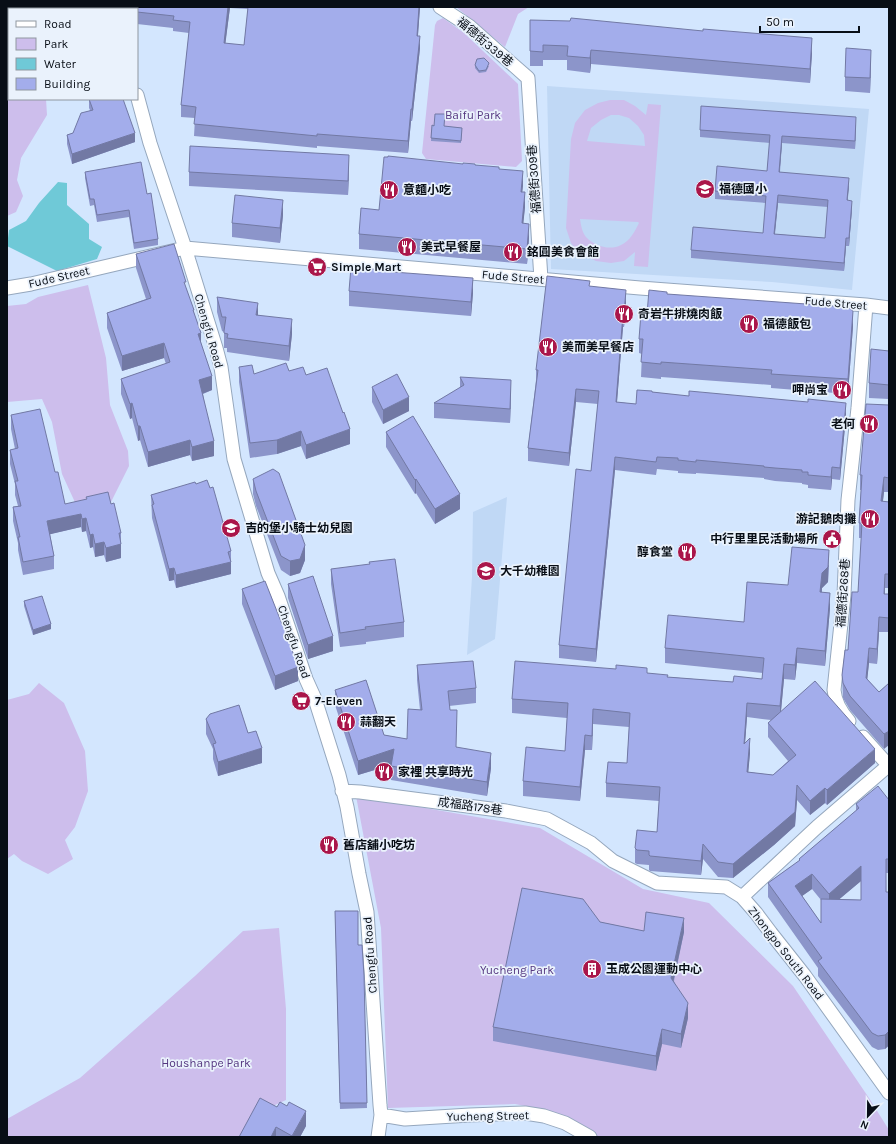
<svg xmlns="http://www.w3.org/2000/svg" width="896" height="1144" viewBox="0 0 896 1144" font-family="Karla,'Noto Sans TC',sans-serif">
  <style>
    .built { fill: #c0d8f5 }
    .green { fill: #cdbeec; fill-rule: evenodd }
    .water { fill: #6fc9d7 }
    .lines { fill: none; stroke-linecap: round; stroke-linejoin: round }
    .street-casing { stroke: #95a7bd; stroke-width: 15 }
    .street { stroke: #fff; stroke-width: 13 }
    .wall { fill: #8c95ca; fill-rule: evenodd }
    .shaded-wall { fill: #7279a4 }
    .building { fill: #a3adeb; stroke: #7279a4; fill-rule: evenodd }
    .labels { text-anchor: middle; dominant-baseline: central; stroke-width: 3.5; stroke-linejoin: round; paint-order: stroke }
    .street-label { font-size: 12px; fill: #080e16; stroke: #eaf2fc }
    .park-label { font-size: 12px; fill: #553780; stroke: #eaf2fc }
    .poi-label { font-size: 12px; font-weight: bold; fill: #080e16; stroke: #eaf2fc; text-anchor: start }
  </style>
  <rect width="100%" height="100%" fill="#d3e6fe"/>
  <path class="built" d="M 547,86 L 869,109 L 852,290 L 772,282 L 551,269 Z
    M 507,497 L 495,639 L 467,655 L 472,577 L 473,512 Z"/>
  <path class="green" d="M 456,7 L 529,7 L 518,14 L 505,47 Z
    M 443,18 L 464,33 L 518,84 L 522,161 L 516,167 L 426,159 L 422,153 L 435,25 L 437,21 Z
    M 7,60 L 9,61 L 9,99 L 46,99 L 47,115 L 21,158 L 17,180 L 23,196 L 16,212 L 7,216 Z
    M 610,100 L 624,100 L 635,106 L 646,115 L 648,104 L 661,105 L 648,267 L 634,266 L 635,252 L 624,261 L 611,263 L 596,261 L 579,253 L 571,243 L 566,228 L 571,139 L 575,123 L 585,110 L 598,103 ZM 611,115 L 619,115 L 629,118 L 638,126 L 644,135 L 645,146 L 587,141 L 591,128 L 601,120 ZM 580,219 L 638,222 L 639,223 C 635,231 630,241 621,245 C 610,251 594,246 586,237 C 582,232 581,225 580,219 Z
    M 88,285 L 106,358 L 110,405 L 128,451 L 129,466 L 108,508 L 79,511 L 62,474 L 52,422 L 42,399 L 7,402 L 7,306 L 26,304 L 38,297 Z
    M 39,683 L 64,703 L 85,751 L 88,791 L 75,827 L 65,840 L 73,859 L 48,874 L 22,861 L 14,854 L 7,859 L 7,700 L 29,694 Z
    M 356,796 L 540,828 L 643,889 L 709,903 L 793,986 L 869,1098 L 889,1130 L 889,1137 L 596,1137 L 591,1131 L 545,1110 L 515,1104 L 388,1108 L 381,928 Z
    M 279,928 L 286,1009 L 286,1100 L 262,1111 L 241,1137 L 7,1137 L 7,1119 L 80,1078 L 195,976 L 243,931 Z"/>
  <path class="water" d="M 58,182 L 67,183 L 67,205 L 89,224 L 89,239 L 102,247 L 97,259 L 57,271 L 7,246 L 9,230 L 26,221 L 39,203 Z"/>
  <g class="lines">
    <g class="street-casing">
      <path id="street" d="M 110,7 L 111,9
        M 440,7 L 469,26 L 528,78 L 541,279
        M 137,95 L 150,143 L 185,248 L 216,348 L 221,367 L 234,459 L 268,573 L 278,596 L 306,679 L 315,699 L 339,775 L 347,807 L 359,874 L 367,912 L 380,1105 L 381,1115 L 378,1137
        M 7,288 L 31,284 L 185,248 L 640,288 L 866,305 L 889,308
        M 849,721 C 841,712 835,702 834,690 L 844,595 L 848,500 L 858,408 L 866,305
        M 863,737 L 889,766
        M 342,791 L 360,792 L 506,811 L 547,819 L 591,843 L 613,861 L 657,883 L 726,887 L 742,897 L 756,913 L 771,933 L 805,976 L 889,1093
        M 742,897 L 817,827 L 889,765
        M 381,1115 L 405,1119 L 470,1115 L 525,1113 L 544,1116 L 565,1123 L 590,1137"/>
    </g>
    <use href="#street" class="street"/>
  </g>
  <path class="wall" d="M 120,7 L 420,7 L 418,36 L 420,48 L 412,121 L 411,121 L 408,153 L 317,146 L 317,148 L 194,136 L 195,118 L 181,117 L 181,105 L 189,33 L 173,31 L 173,28 L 137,24 L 137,9 ZM 230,8 L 248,9 L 244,45 L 225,44 Z
    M 530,20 L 812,53 L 810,83 L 591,64 L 590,73 L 567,70 L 567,60 L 543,60 L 543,66 L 530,66 Z
    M 871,64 L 870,93 L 845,91 L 845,77 Z
    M 475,65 L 489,66 L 486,72 L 479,73 L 475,68 Z
    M 89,99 L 135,142 L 72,164 L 67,144 L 67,135 L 73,133 L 90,110 L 89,108 Z
    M 432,125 L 462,128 L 461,143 L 431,141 Z
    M 856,125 L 855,149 L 782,143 L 780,172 L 849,186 L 847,200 L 852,208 L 849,246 L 846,246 L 844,271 L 691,258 L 691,250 L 763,233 L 766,203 L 715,199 L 715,191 L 767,171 L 770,143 L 700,137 L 700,130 ZM 778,203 L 828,207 L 825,238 L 775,234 Z
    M 475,165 L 499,169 L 523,185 L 522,192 L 525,207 L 523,223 L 529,238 L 527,264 L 359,249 L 359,234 L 379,210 Z
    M 349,170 L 348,195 L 189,186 L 189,172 Z
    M 85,172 L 147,194 L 158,239 L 158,245 L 134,249 L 129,217 L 97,222 L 94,205 L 90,206 L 85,178 Z
    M 283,215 L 280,243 L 232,237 L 232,223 Z
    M 136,254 L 186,288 L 194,313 L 212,390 L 203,394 L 214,456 L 192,461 L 190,455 L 148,467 L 140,440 L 138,441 L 132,418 L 130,419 L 121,394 L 121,379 L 166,364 L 164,358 L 122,371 L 107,328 L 107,313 L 146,299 L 136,268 Z
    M 393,272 L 473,293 L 471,316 L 349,306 L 349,291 Z
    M 590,286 L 626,303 L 624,327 L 623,327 L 617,402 L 636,404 L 652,392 L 846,416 L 840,480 L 832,479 L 831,490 L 808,488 L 808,485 L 802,484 L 802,483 L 775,481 L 764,479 L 764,478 L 696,473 L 696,474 L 678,473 L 678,471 L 657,469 L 656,475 L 615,470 L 596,662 L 559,658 L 559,645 L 591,471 L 598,404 L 576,402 L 569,466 L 528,461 L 528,448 L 536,380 L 536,370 Z
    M 667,294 L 853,326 L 848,394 L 771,388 L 771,385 L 661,377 L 661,379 L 641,377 L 642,354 L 639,353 L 639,339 L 647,314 Z
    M 217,297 L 258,315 L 292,334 L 289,361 L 227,352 L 227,348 L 224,348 L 224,332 L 222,331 L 217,312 Z
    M 889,351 L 889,399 L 869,398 L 869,383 Z
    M 239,367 L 254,374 L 289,371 L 306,375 L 350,444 L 306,459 L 301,446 L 277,454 L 250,458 L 239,382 Z
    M 460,377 L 511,395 L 510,423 L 434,418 L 434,403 L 460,388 Z
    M 372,387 L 409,411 L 383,424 L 372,402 Z
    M 889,405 L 889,492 L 884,492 L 883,501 L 889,502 L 889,588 L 885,588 L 885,594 L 889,594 L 889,632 L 879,632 L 877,664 L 869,663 L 867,679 L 879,692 L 889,683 L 884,749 L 850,710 L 843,698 L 842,675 L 848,650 L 858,592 L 862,538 L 859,538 L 859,523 L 861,490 L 860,490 L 860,475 Z
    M 11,415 L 55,472 L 65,504 L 111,504 L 121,533 L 121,558 L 106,562 L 104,555 L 95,557 L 93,547 L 90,548 L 86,531 L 82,532 L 81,527 L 50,534 L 54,556 L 54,569 L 23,575 L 18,550 L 18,543 L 13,521 L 13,507 L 18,506 L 15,495 L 15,484 L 10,464 L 10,450 L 15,449 L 11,429 Z
    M 386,432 L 460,509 L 435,524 L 416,493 L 415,494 L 386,447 Z
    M 253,479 L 305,560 L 300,573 L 290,576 L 281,570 L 256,506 L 253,494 Z
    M 196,484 L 210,488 L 231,551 L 231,574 L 176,588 L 174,580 L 169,581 L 152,518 L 151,495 Z
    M 829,565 L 828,582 L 822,588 L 822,592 L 830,608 L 825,666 L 797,663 L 795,680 L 784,679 L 781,711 L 875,763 L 827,805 L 825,803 L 810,815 L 797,800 L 795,826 L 774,845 L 733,878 L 718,877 L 703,859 L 701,875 L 650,871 L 649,870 L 649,865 L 637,864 L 635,863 L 635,848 L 657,832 L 659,801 L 606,797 L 606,783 L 627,763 L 629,727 L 593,724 L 592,750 L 585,750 L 580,801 L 523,796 L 523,781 L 565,751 L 567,718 L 512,713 L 512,699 L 647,673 L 668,677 L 733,682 L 762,679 L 763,673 L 665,663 L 665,648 L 744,622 L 788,585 ZM 747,717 L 771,720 L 768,723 L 768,737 L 788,761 L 773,775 L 748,772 L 750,753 L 745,742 Z
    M 331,569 L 404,622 L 404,637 L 366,642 L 366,644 L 340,647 L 331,584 Z
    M 288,584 L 333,651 L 308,659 L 288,598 Z
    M 242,589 L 293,653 L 298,681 L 275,690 L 242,604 Z
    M 24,601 L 51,629 L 33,635 L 24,606 Z
    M 417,665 L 476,688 L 476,703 L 449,706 L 450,710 L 456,747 L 491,768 L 487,796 L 391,780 L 392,765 L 358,775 L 335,705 L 335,690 L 384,735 L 407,739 L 420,710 L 417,680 Z
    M 206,719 L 248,733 L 262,763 L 218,776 L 213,759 L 213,749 L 206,734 Z
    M 889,800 L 889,873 L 886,873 L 889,1046 L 885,1049 L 878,1050 L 872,1047 L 818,976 L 818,968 L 768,897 L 768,883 L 799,861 L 799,859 L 856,811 L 856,804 ZM 861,881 L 861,900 L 839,899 ZM 812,889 L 821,900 L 821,923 L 802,896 Z
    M 335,911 L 358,945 L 364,975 L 367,1108 L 340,1109 Z
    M 600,922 L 644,931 L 684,932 L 674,981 L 688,1018 L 681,1048 L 662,1044 L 656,1071 L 493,1041 L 493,1027 Z
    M 277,1107 L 306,1126 L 300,1137 L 239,1137 Z"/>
  <path class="shaded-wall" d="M 228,7 L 230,7 L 224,55 L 224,43 Z
    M 419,7 L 420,7 L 417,47 L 417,36 Z
    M 420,36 L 420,48 L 412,121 L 412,109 Z
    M 812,38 L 812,53 L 810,83 L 810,69 Z
    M 591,50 L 591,64 L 590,73 L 590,58 Z
    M 871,50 L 871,64 L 870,93 L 870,78 Z
    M 411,109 L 411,121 L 408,153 L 408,141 Z
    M 856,117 L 856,125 L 855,149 L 855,141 Z
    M 135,133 L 135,142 L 72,164 L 72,154 Z
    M 782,136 L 782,143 L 779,179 L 779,172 Z
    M 349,155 L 349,170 L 348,195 L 348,181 Z
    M 523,171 L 523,185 L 521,206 L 521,192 Z
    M 849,178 L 849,186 L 847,208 L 847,200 Z
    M 525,192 L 525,207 L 522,237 L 522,223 Z
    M 778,195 L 778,203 L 774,241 L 774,234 Z
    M 283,200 L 283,215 L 280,243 L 280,228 Z
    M 852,201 L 852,208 L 849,246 L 849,238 Z
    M 529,224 L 529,238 L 527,264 L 527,249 Z
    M 846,238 L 846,246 L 844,271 L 844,263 Z
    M 473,278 L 473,293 L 471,316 L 471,302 Z
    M 626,290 L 626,303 L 624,327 L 624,314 Z
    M 258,303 L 258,318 L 256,315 Z
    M 853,311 L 853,326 L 848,394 L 848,379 Z
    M 623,314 L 623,327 L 616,414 L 616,402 Z
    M 292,319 L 292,334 L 289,361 L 289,346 Z
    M 201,333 L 201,348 L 198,334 Z
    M 164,343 L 164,358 L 122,371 L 122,356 Z
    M 212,376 L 212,390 L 199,395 L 199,380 Z
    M 511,380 L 511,395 L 510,423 L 510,409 Z
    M 576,389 L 576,402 L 569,466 L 569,453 Z
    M 409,397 L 409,411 L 383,424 L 383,410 Z
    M 132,403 L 132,418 L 130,419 L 130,404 Z
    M 846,403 L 846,416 L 840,480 L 840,468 Z
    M 138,426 L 140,426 L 140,440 L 138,441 Z
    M 350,429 L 350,444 L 306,459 L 306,445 Z
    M 301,431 L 301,446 L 277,454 L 277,440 Z
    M 190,440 L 190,455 L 148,467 L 148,452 Z
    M 214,441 L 214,456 L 192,461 L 192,447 Z
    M 615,457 L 615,470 L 596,662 L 596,649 Z
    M 832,467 L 832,479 L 831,490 L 831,477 Z
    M 884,477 L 884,492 L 881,516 L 881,501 Z
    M 416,479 L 416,493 L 415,494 L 415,480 Z
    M 460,494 L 460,509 L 435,524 L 435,509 Z
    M 81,514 L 81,527 L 47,535 L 47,521 Z
    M 86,518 L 86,531 L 82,532 L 82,519 Z
    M 93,534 L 93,547 L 90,548 L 90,535 Z
    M 104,542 L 104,555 L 95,557 L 95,544 Z
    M 121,544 L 121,558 L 106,562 L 106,548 Z
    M 305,545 L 305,560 L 300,573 L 290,576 L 290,561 Z
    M 829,550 L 828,582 L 822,588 L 820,607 L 820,592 L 822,573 Z
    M 231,562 L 231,574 L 176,588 L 176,575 Z
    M 174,568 L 174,580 L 169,581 L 169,569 Z
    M 885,574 L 885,588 L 884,609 L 884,594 Z
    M 830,593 L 830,608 L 825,666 L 825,651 Z
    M 879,617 L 879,632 L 877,664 L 877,649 Z
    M 51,624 L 51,629 L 33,635 L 33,630 Z
    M 333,636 L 333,651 L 308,659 L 308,645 Z
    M 797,648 L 797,663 L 795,680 L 795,665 Z
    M 869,648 L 869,663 L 866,692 L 866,678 Z
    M 784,664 L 784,679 L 780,721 L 780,706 Z
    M 298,667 L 298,681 L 275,690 L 275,676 Z
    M 747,703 L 747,717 L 744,758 L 744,744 Z
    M 593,709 L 593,724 L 592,750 L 592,736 Z
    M 889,731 L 889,745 L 884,749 L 884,734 Z
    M 585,735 L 585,750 L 580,801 L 580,787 Z
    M 750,738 L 750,753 L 747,787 L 747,772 Z
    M 262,748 L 262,763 L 218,776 L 218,762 Z
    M 394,749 L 394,764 L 358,775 L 358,761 Z
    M 875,749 L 875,763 L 827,805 L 827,790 Z
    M 491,753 L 491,768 L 487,796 L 487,782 Z
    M 797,785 L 797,800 L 795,826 L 774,845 L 733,878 L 733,864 Z
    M 825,788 L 825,803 L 810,815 L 810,801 Z
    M 703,844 L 703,859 L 701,875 L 701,861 Z
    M 861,866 L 861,881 L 829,908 L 829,894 Z
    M 812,874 L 812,889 L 795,901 L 795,886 Z
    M 684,918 L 684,932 L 671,992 L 671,978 Z
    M 688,1003 L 688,1018 L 681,1048 L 681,1034 Z
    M 662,1029 L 662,1044 L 656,1071 L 656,1056 Z
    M 889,1031 L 889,1045 L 885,1049 L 885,1035 Z
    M 306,1111 L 306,1126 L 300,1137 L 292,1137 Z
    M 276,1127 L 276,1137 L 271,1137 Z"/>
  <path class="building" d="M 120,7 L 228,7 L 224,43 L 244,45 L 248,7 L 419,7 L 417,36 L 420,36 L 412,109 L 411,109 L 408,141 L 317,134 L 317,136 L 194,124 L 196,107 L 181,105 L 190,22 L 173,20 L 174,16 L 137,12 L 137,9 L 120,9 Z
    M 571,18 L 703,31 L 703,29 L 812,38 L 810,69 L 591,50 L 590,58 L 567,56 L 568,46 L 543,45 L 543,52 L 530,51 L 530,20 L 570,21 Z
    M 846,48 L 871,50 L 870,78 L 845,77 Z
    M 484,58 L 489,63 L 486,70 L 479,71 L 475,65 L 477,59 Z
    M 89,99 L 123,99 L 135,133 L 72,154 L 67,135 L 73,133 L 81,113 L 93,110 Z
    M 701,106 L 856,117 L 855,141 L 782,136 L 779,172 L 849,178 L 847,200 L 852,201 L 849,238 L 846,238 L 844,263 L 691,250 L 693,227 L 763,233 L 766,196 L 715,191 L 717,166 L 767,171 L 770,135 L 700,130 ZM 778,195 L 828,200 L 825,238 L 774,234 Z
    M 435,114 L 445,114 L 444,126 L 462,128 L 461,141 L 431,138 L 432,125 L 434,126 Z
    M 190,146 L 349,155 L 348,181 L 189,172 Z
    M 388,156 L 463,164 L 463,163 L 475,164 L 475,165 L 499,167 L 499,169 L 523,171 L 521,192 L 525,192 L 522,223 L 529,224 L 527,249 L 359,234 L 361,208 L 379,210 L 384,157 L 388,157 Z
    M 141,162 L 147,194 L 151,193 L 158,239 L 134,243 L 129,210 L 97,215 L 94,199 L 90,199 L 85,172 Z
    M 235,195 L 283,200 L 280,228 L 232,223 Z
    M 174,244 L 186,282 L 184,282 L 194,310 L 193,310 L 201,333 L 198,334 L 212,376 L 199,380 L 214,441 L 192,447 L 190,440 L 148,452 L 140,426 L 138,426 L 132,403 L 130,404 L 121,379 L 170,362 L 164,343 L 122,356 L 107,313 L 151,298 L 136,254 Z
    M 351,267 L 393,271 L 393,272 L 473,278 L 471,302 L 349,291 Z
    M 547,276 L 590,281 L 589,286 L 626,290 L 624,314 L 623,314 L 616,402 L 636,404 L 637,390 L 652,391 L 652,392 L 689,396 L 689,391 L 808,402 L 808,399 L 846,403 L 840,468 L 832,467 L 831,477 L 808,475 L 808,472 L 802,472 L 802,470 L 775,468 L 764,467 L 764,466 L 696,460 L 696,462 L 678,460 L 678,458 L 657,457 L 656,462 L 615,457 L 596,649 L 559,645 L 576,469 L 591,471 L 599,391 L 576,389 L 569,453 L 528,448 L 538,370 L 536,370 Z
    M 649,290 L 667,292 L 667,294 L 848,307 L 853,311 L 848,379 L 771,374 L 772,370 L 661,362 L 661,364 L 641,362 L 643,339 L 639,339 L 641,313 L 647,314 Z
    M 217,297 L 258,303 L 256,315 L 292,319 L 289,346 L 227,338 L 228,334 L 224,333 L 224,331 L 226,317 L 222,317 Z
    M 871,349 L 889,351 L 889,385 L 869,383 Z
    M 286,363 L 289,371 L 303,367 L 306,375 L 327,368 L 343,413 L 344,412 L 350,429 L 306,445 L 301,431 L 277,440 L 250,443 L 239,367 L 252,365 L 254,374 Z
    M 397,374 L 409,397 L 383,410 L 372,387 Z
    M 460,377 L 511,380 L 510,409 L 434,403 L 464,385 Z
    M 866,404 L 889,405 L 889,478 L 884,477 L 881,501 L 889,502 L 889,574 L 885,574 L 884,594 L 889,594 L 889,618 L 879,617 L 877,649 L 869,648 L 866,678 L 879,692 L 889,683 L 889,731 L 884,734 L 850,696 L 843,683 L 842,675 L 845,650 L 848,650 L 852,592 L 858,592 L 862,523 L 859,523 L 862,475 L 860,475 Z
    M 40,409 L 55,472 L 58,472 L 65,504 L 87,499 L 86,497 L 108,492 L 111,504 L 114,503 L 121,533 L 119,533 L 121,544 L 106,548 L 104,542 L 95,544 L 93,534 L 90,535 L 86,518 L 82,519 L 81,514 L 47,521 L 54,556 L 23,562 L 18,537 L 20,537 L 13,507 L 21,506 L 15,481 L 18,481 L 10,450 L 18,448 L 11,415 Z
    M 413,416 L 460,494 L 435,509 L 416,479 L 415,480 L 386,432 Z
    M 273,469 L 279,473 L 305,545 L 300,559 L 290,561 L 281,556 L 256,491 L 253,479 Z
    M 207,480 L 210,488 L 213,487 L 231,551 L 228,552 L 231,562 L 176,575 L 174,568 L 169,569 L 152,505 L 154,504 L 151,495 L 195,482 L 196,484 Z
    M 792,547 L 829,550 L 828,567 L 822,573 L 820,592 L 830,593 L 825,651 L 797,648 L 795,665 L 784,664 L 780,706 L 747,703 L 744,744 L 750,738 L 747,772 L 773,775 L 796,755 L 768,723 L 815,681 L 875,749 L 827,790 L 825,788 L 810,801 L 797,785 L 795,812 L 774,830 L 733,864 L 718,862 L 703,844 L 701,861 L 650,856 L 649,855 L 649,851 L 637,850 L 635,848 L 637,830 L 657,832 L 660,787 L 606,783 L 608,762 L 627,763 L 630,713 L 593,709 L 592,736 L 585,735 L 580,787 L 523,781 L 526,747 L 565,751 L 568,703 L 512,699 L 515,661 L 616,669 L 616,665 L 647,668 L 647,673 L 668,675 L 667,677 L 733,682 L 734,676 L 762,679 L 764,658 L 665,648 L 668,615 L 744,622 L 747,582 L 788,585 Z
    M 395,559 L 404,622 L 365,627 L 366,629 L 340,633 L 331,569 L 370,564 L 369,562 Z
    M 313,576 L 333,636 L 308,645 L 288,584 Z
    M 265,581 L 282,624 L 284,623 L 293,650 L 292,650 L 298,667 L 275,676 L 242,589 Z
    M 42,596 L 51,624 L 33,630 L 24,601 Z
    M 473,661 L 476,688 L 448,691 L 450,710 L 457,710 L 456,747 L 491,753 L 487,782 L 391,766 L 394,749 L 358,761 L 335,690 L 366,680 L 384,735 L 407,739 L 408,709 L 422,710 L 417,665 Z
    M 239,705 L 248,733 L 256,731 L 262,748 L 218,762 L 213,744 L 216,743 L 206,719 L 210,714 Z
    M 878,786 L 889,800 L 889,859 L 886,859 L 886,892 L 889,892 L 889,1031 L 885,1035 L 878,1036 L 872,1033 L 818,961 L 822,958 L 768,883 L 800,860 L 799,859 L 859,808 L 856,804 ZM 861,866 L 861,900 L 821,899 L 821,923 L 795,886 L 812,874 L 829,894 Z
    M 522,888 L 583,899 L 600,922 L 644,931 L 646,912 L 684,918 L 671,978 L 688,1003 L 681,1034 L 662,1029 L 656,1056 L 493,1027 Z
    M 335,911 L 358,911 L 358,945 L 362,945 L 364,975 L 367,1103 L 340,1103 Z
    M 260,1098 L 277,1107 L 280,1102 L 287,1106 L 289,1102 L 306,1111 L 292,1136 L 276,1127 L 271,1137 L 239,1137 Z"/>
  <defs>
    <g id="school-disc" transform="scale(1)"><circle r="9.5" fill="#aa164a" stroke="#eaf2fc"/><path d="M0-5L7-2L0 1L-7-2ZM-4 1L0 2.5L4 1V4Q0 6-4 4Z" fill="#fff"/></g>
    <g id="restaurant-disc" transform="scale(1)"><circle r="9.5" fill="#aa164a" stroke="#eaf2fc"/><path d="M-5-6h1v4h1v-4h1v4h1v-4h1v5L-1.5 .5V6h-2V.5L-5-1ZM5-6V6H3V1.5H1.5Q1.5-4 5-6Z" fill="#fff"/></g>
    <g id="supermarket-disc" transform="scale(1)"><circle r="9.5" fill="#aa164a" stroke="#eaf2fc"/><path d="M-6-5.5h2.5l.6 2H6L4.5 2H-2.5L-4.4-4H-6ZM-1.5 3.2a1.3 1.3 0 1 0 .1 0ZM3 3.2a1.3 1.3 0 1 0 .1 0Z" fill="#fff"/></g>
    <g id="civic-disc" transform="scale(1)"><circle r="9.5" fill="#aa164a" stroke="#eaf2fc"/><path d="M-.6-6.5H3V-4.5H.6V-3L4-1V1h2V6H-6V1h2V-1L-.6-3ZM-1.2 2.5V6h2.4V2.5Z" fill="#fff"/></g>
    <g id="building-disc" transform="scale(1)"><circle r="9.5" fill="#aa164a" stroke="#eaf2fc"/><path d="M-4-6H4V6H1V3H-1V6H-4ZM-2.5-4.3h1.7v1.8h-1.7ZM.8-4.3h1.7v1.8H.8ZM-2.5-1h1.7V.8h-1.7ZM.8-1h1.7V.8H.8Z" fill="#fff"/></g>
  </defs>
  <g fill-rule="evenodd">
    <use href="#school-disc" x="705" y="189"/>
    <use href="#restaurant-disc" x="389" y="190"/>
    <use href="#restaurant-disc" x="407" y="247"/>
    <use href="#restaurant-disc" x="513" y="252"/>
    <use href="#supermarket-disc" x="317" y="267"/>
    <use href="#restaurant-disc" x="624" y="314"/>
    <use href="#restaurant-disc" x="749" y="324"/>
    <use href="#restaurant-disc" x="548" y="347"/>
    <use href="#restaurant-disc" x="842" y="390"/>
    <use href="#restaurant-disc" x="869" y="424"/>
    <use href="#restaurant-disc" x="870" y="519"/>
    <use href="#school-disc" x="231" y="528"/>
    <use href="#civic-disc" x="832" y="539"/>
    <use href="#restaurant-disc" x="687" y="552"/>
    <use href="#school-disc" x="486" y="571"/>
    <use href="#supermarket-disc" x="301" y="701"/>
    <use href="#restaurant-disc" x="346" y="722"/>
    <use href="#restaurant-disc" x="384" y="772"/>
    <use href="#restaurant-disc" x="329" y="845"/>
    <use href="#building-disc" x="592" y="969"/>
  </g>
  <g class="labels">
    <g class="street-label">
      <text transform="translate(485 42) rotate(40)">福德街339巷</text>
      <text transform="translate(534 179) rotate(-94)">福德街309巷</text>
      <text transform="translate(59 277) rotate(-13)">Fude Street</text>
      <text transform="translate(513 277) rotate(5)">Fude Street</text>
      <text transform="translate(836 303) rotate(5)">Fude Street</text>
      <text transform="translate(209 331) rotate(74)">Chengfu Road</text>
      <text transform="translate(843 593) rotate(-86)">福德街268巷</text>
      <text transform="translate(294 642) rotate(71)">Chengfu Road</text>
      <text transform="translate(470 806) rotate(8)">成福路178巷</text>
      <text transform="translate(786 953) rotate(52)">Zhongpo South Road</text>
      <text transform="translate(370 955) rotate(-94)">Chengfu Road</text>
      <text transform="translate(488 1116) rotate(-1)">Yucheng Street</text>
    </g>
    <g class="park-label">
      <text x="473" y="115">Baifu Park</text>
      <text x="517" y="970">Yucheng Park</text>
      <text x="206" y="1063">Houshanpe Park</text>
    </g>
    <g class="poi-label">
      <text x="719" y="189">福德國小</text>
      <text x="403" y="190">意麵小吃</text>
      <text x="421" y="247">美式早餐屋</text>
      <text x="527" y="252">銘圓美食會館</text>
      <text x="331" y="267">Simple Mart</text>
      <text x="638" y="314">奇岩牛排燒肉飯</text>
      <text x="763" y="324">福德飯包</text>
      <text x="562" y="347">美而美早餐店</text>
      <text x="828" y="390" text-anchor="end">呷尚宝</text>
      <text x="855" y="424" text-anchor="end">老何</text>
      <text x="856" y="519" text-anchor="end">游記鵝肉攤</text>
      <text x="245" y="528">吉的堡小騎士幼兒園</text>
      <text x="818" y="539" text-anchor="end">中行里里民活動場所</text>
      <text x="673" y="552" text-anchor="end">醇食堂</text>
      <text x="500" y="571">大千幼稚園</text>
      <text x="315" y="701">7-Eleven</text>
      <text x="360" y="722">蒜翻天</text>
      <text x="398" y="772">家裡 共享時光</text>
      <text x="343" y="845">舊店舖小吃坊</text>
      <text x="606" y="969">玉成公園運動中心</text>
    </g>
  </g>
  <rect width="896" height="1144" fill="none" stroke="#080e16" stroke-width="16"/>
  <rect x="8" y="8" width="130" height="92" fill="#eaf2fc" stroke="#9097a0"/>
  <rect x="16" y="21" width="20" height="6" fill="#ffffff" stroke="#9097a0"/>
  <text x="44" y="28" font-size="12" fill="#080e16">Road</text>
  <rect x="16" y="38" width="20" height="12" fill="#cdbeec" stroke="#9097a0"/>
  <text x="44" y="48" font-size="12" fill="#080e16">Park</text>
  <rect x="16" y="58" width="20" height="12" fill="#6fc9d7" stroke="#9097a0"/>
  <text x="44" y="68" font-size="12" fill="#080e16">Water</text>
  <rect x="16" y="78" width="20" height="12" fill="#a3adeb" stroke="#9097a0"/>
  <text x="44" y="88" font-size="12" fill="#080e16">Building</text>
  <g transform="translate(868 1116) rotate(202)" stroke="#eaf2fc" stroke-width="3" paint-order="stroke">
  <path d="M0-3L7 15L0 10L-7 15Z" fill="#080e16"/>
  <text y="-6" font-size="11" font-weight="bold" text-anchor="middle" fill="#080e16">N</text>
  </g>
  <path d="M760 26v6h99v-6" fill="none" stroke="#080e16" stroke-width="2"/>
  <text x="766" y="26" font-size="12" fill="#080e16" stroke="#eaf2fc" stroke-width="3" paint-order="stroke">50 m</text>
</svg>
